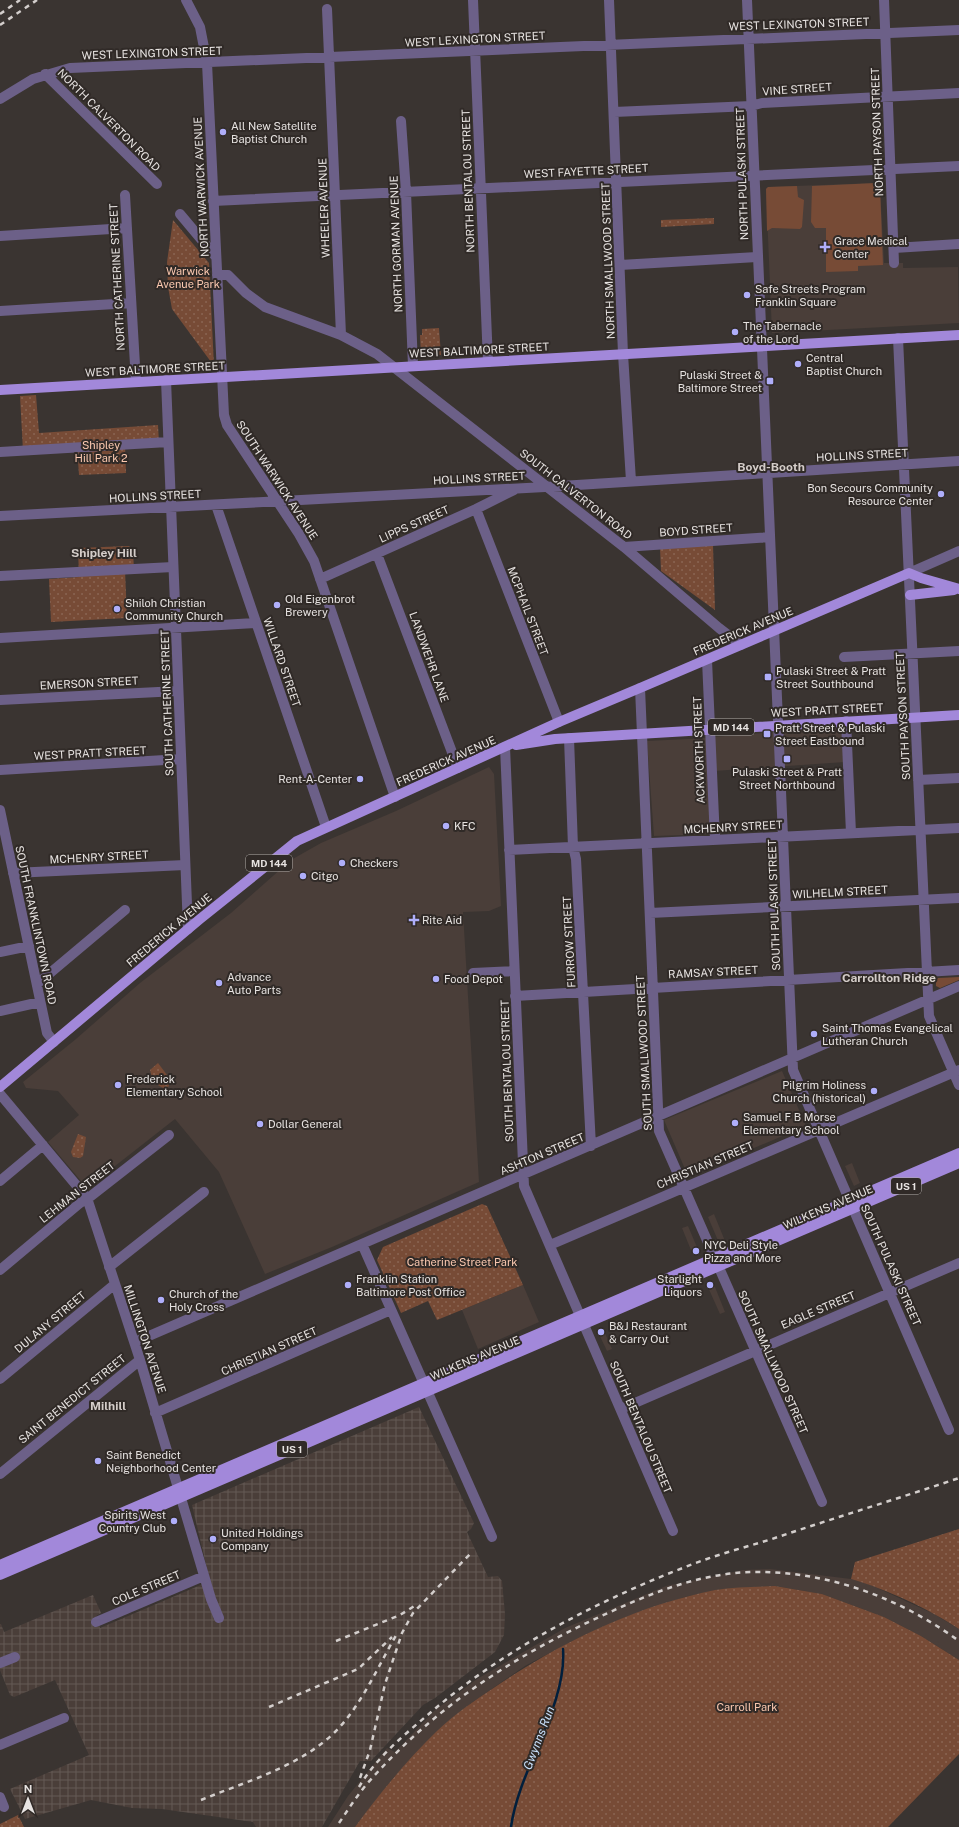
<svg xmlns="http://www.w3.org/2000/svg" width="959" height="1827" viewBox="0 0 959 1827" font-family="'Public Sans',sans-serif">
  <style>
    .built { fill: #4a3e39 }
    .industrial { fill: url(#industrial-grid) }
    .grass { fill: #774b36 }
    .park { fill: url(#park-dots) }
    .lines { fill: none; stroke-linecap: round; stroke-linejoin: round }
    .stream { stroke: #011f3c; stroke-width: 2.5 }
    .minor { stroke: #6c6088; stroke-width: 10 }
    .major { stroke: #a288da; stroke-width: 10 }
    .rail { stroke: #d3cecc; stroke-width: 2.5; stroke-dasharray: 5 5; stroke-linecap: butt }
    .poi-dot { fill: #afaefa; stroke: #302a27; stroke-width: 1.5 }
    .labels { text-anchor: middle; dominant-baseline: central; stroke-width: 4; stroke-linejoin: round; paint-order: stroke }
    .shield { fill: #302a27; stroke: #b0aca9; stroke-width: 1 }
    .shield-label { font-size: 10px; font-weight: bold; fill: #e7e3e1 }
    .street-label { font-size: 11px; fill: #e7e3e1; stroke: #302a27 }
    .poi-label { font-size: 11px; fill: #e7e3e1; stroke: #302a27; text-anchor: start }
    .park-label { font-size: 11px; fill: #fcc9b0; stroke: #302a27 }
    .neighbourhood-label { font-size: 12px; font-weight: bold; fill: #d4cdc9; stroke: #302a27 }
    .water-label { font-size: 12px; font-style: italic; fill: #c9e1fc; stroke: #302a27 }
  </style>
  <defs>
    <pattern id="industrial-grid" width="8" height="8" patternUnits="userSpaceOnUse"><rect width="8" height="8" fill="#4a3e39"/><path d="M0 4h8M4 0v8" fill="none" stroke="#645a55"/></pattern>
    <pattern id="park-dots" width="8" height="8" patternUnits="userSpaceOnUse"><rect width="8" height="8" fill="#774b36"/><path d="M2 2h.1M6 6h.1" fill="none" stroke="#8a6553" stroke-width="1.8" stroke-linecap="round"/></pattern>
  </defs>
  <rect width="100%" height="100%" fill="#3a3431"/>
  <path class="built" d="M 876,183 L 880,187 L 884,263 L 903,263 L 903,268 L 958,267 L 959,323 L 772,333 L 766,189 L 768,187 Z
    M 844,727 L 845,762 L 714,771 L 712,737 Z
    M 708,738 L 712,834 L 654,836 L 647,741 Z
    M 489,767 L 494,774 L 501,906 L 489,911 L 463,912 L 479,1182 L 332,1247 L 265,1274 L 219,1172 L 175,1119 L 87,1188 L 48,1142 L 79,1115 L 58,1091 L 26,1088 L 23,1082 L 76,1039 L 140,983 L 231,913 L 291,860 L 321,843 L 396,811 Z
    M 782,1071 L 806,1126 L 688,1176 L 664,1120 Z
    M 852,1163 L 860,1183 L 854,1186 L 845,1166 Z
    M 714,1214 L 725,1241 L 719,1243 L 708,1217 Z
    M 688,1226 L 699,1252 L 693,1255 L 682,1228 Z
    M 713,1282 L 725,1312 L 720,1314 L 707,1285 Z
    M 523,1285 L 539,1322 L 478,1349 L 462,1310 Z
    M 603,1329 L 612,1349 L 607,1351 L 598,1332 Z
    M 770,1569 L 851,1579 L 871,1585 L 934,1614 L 959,1629 L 959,1660 L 921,1636 L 884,1617 L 822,1594 L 775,1586 L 716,1590 L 685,1597 L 631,1615 L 582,1636 L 525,1666 L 470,1704 L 394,1777 L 355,1827 L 328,1827 L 348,1796 L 387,1748 L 395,1752 L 434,1711 L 477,1679 L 565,1628 L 666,1586 L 743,1570 Z"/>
  <path class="industrial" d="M 419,1407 L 472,1519 L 474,1523 L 471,1529 L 467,1532 L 488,1577 L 498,1576 L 502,1581 L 505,1614 L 504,1635 L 495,1652 L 435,1698 L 423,1705 L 371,1761 L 360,1761 L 322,1827 L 256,1827 L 253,1822 L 162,1809 L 132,1808 L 91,1800 L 25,1819 L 10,1789 L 89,1755 L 55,1680 L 14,1697 L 10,1695 L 0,1670 L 0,1624 L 1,1624 L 4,1632 L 93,1595 L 101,1613 L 96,1616 L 100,1628 L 210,1581 L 192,1505 Z"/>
  <path class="grass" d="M 876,183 L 880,187 L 883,265 L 858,266 L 858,271 L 826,272 L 826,228 L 815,228 L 811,222 L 812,186 Z
    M 797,186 L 798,197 L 804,200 L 802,227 L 800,229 L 772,228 L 767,231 L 766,189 L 768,187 Z
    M 959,977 L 959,980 L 940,988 L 936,986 L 936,980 L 938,978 Z"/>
  <path class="park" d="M 714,218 L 714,224 L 661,227 L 661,220 Z
    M 173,220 L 209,263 L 214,366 L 172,309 L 168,287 L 167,262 Z
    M 439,328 L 441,355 L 421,356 L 420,335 L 422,335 L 422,329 Z
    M 36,395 L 39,433 L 158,425 L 159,443 L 125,445 L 126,473 L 79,475 L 77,447 L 23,451 L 20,396 Z
    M 713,545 L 715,610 L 661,571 L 660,548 Z
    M 129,546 L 133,552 L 134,569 L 125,570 L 127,618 L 51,622 L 49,579 L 79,577 L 78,548 Z
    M 158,1063 L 170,1079 L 171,1082 L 167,1089 C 157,1087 152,1080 150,1070 Z
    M 78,1134 L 86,1137 L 83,1156 L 80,1158 L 73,1157 L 71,1152 Z
    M 482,1204 L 487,1206 L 523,1285 L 437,1320 L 428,1301 L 401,1313 L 377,1260 L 383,1247 Z
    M 959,1529 L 959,1629 C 929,1609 886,1589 851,1579 L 855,1562 Z
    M 775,1586 L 822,1594 L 884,1617 L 921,1636 L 959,1660 L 959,1754 L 888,1827 L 355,1827 C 380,1793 407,1760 437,1731 C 455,1714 475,1700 495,1687 C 561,1642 636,1606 715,1590 C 734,1587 755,1587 775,1586 Z
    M 18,1815 L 24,1827 L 0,1827 L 0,1824 Z"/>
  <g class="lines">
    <path class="stream" d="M 511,1827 C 519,1768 567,1707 563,1649"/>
    <path class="minor" d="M 186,0 L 200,27 L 207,63 L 224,415 L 227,425 L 299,534 L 314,561 L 395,797
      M 473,0 L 488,362
      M 609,0 L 623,354 L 631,481
      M 747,0 L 793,1070 L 949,1430
      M 884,0 L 894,263
      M 327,9 L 341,335
      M 45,74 L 157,184
      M 0,99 L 33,79 L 70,68 L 959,30
      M 614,112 L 751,106 L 762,103 L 959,93
      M 401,121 L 406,192 L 413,366
      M 125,195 L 136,382
      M 213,201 L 959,166
      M 180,214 L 216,257
      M 0,236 L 127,228
      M 894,248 L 959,244
      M 620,265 L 757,257
      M 217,275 L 228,275 L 246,293 L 265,307 L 341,335 L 377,354 L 624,547 L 719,628 L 741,645
      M 0,311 L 131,303
      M 898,338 L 929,1016 L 959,1085
      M 166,380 L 188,929
      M 0,452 L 168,442
      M 216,505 L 326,827
      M 476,509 L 559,722
      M 0,516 L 545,487 L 959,461
      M 624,547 L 770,537
      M 377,554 L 458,768
      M 909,573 L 959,551
      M 0,576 L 173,567
      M 320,579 L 476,509 L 514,490
      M 0,638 L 255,623
      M 844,657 L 959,651
      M 707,660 L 715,840
      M 640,688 L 659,1131 L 822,1502
      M 0,700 L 178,691
      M 846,721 L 851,833
      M 569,738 L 573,847 L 576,859 L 591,1146
      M 505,747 L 524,1186 L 673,1531
      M 0,770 L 181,759
      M 918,780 L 959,778
      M 0,810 L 47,1033 L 54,1042
      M 509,850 L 959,828
      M 13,873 L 185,865
      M 650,913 L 959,898
      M 0,952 L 29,946
      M 473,973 L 514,971
      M 37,984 L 125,910
      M 515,996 L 959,970
      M 0,1011 L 40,1002
      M 0,1094 L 87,1198 L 140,1360 L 211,1599 L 219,1618
      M 0,1181 L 43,1145
      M 362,1244 L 492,1537
      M 550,1245 L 959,1070
      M 109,1267 L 204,1192
      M 0,1270 L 80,1203 L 91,1196 L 169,1135
      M 135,1342 L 959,986
      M 0,1379 L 115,1284
      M 621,1409 L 959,1263
      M 155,1413 L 391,1310
      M 0,1474 L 140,1360
      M 96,1622 L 204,1576
      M 0,1663 L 15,1657
      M 0,1745 L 64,1718
      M 0,1797 L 4,1807"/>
    <path class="major" d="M 0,390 L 959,335
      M 910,595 L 954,590
      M 516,745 L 555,739 L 959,715
      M 0,1087 L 200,919 L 297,841 L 559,722 L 640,688 L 909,573 L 921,578 L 959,589
      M 0,1565 L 959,1153
      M 0,1575 L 959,1163"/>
    <path class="rail" d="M 0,14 L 20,0
      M 0,25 L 37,0
      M 336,1641 L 400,1615 L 416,1605
      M 269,1707 L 358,1669 L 392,1637
      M 360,1778 L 370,1750 L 385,1684 L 402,1633 L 413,1613 L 471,1553
      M 359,1787 C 376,1758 404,1735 430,1713 C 505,1648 601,1599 693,1564 C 719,1554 746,1547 772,1539 C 834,1518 897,1499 959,1478
      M 201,1800 C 247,1781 299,1767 335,1732 C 362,1705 379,1664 398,1632
      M 339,1823 C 348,1810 356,1797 366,1785 C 434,1707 515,1655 608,1613 C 654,1592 699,1574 750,1572 C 824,1570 899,1597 959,1641"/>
  </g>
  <g class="poi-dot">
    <circle cx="223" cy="132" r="4"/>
    <path d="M823 241h4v4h4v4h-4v4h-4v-4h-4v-4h4z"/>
    <circle cx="747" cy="295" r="4"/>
    <circle cx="735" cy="332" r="4"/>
    <circle cx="798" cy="364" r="4"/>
    <rect x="766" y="377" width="8" height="8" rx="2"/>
    <circle cx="941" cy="494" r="4"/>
    <circle cx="277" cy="605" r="4"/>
    <circle cx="117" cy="609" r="4"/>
    <rect x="764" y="673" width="8" height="8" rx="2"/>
    <rect x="763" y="730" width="8" height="8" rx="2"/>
    <rect x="783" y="755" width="8" height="8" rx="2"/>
    <circle cx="360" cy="779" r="4"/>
    <circle cx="446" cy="826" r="4"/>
    <circle cx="342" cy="863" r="4"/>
    <circle cx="303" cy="876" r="4"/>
    <path d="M412 914h4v4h4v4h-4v4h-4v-4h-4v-4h4z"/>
    <circle cx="436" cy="979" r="4"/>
    <circle cx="219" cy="983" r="4"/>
    <circle cx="814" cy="1034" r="4"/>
    <circle cx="118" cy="1085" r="4"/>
    <circle cx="874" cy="1091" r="4"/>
    <circle cx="735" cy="1123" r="4"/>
    <circle cx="260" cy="1124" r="4"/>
    <circle cx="696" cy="1251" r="4"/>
    <circle cx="348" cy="1285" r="4"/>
    <circle cx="710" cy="1285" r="4"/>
    <circle cx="161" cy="1300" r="4"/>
    <circle cx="601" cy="1332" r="4"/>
    <circle cx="98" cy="1461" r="4"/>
    <circle cx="174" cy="1521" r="4"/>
    <circle cx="213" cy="1539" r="4"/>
  </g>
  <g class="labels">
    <g class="shield">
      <rect x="708" y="719" width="46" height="16" rx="3"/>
      <rect x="246" y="855" width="46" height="16" rx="3"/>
      <rect x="891" y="1178" width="30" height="16" rx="3"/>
      <rect x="277" y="1441" width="30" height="16" rx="3"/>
    </g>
    <g class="shield-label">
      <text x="731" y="727">MD 144</text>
      <text x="269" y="863">MD 144</text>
      <text x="906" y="1186">US 1</text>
      <text x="292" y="1449">US 1</text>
    </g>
    <g class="street-label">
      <text transform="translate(799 24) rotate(-2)">WEST LEXINGTON STREET</text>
      <text transform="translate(475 39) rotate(-3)">WEST LEXINGTON STREET</text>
      <text transform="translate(152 53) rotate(-2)">WEST LEXINGTON STREET</text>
      <text transform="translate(797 89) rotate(-4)">VINE STREET</text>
      <text transform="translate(109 120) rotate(45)">NORTH CALVERTON ROAD</text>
      <text transform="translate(877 132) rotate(-92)">NORTH PAYSON STREET</text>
      <text transform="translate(586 171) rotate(-3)">WEST FAYETTE STREET</text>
      <text transform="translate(742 174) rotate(-92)">NORTH PULASKI STREET</text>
      <text transform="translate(468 181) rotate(-92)">NORTH BENTALOU STREET</text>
      <text transform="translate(201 187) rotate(-93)">NORTH WARWICK AVENUE</text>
      <text transform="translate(324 208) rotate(-92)">WHEELER AVENUE</text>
      <text transform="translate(396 244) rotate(-92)">NORTH GORMAN AVENUE</text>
      <text transform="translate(608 261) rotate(-92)">NORTH SMALLWOOD STREET</text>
      <text transform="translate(117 277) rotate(-93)">NORTH CATHERINE STREET</text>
      <text transform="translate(479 350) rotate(-3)">WEST BALTIMORE STREET</text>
      <text transform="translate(155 369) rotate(-3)">WEST BALTIMORE STREET</text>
      <text transform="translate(862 455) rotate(-3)">HOLLINS STREET</text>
      <text transform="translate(479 478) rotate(-3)">HOLLINS STREET</text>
      <text transform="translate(277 480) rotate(57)">SOUTH WARWICK AVENUE</text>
      <text transform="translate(576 494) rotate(38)">SOUTH CALVERTON ROAD</text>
      <text transform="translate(155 496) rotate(-3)">HOLLINS STREET</text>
      <text transform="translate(414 524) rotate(-24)">LIPPS STREET</text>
      <text transform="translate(696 530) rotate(-4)">BOYD STREET</text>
      <text transform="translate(528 611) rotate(69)">MCPHAIL STREET</text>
      <text transform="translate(743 631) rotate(-23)">FREDERICK AVENUE</text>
      <text transform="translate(429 657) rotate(70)">LANDWEHR LANE</text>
      <text transform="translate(282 662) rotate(71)">WILLARD STREET</text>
      <text transform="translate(89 683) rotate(-3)">EMERSON STREET</text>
      <text transform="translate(167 703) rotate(-92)">SOUTH CATHERINE STREET</text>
      <text transform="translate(827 710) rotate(-3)">WEST PRATT STREET</text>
      <text transform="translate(903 716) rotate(-93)">SOUTH PAYSON STREET</text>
      <text transform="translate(699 750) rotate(-92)">ACKWORTH STREET</text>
      <text transform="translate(90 753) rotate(-3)">WEST PRATT STREET</text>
      <text transform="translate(446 761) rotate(-24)">FREDERICK AVENUE</text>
      <text transform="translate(733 827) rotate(-3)">MCHENRY STREET</text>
      <text transform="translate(99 857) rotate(-3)">MCHENRY STREET</text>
      <text transform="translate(840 892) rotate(-3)">WILHELM STREET</text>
      <text transform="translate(774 905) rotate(-92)">SOUTH PULASKI STREET</text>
      <text transform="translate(36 925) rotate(78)">SOUTH FRANKLINTOWN ROAD</text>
      <text transform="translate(169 930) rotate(-40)">FREDERICK AVENUE</text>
      <text transform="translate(569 942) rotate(-93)">FURROW STREET</text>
      <text transform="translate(713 972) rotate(-3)">RAMSAY STREET</text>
      <text transform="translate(644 1053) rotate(-93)">SOUTH SMALLWOOD STREET</text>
      <text transform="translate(507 1071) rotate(-92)">SOUTH BENTALOU STREET</text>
      <text transform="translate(542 1154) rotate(-23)">ASHTON STREET</text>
      <text transform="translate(705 1165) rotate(-23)">CHRISTIAN STREET</text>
      <text transform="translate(77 1192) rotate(-38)">LEHMAN STREET</text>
      <text transform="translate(828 1207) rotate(-23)">WILKENS AVENUE</text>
      <text transform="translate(891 1265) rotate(66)">SOUTH PULASKI STREET</text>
      <text transform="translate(818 1310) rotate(-23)">EAGLE STREET</text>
      <text transform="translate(50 1322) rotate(-40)">DULANY STREET</text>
      <text transform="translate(145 1339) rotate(72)">MILLINGTON AVENUE</text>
      <text transform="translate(269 1351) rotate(-24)">CHRISTIAN STREET</text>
      <text transform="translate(475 1358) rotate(-23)">WILKENS AVENUE</text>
      <text transform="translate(773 1362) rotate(66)">SOUTH SMALLWOOD STREET</text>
      <text transform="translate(72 1399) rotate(-39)">SAINT BENEDICT STREET</text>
      <text transform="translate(641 1427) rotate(67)">SOUTH BENTALOU STREET</text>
      <text transform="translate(146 1588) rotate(-23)">COLE STREET</text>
    </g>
    <g class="poi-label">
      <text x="231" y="126">All New Satellite<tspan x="231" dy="13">Baptist Church</tspan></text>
      <text x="834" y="241">Grace Medical<tspan x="834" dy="13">Center</tspan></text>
      <text x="755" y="289">Safe Streets Program<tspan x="755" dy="13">Franklin Square</tspan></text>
      <text x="743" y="326">The Tabernacle<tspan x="743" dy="13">of the Lord</tspan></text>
      <text x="806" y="358">Central<tspan x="806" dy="13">Baptist Church</tspan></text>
      <text x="762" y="375" text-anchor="end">Pulaski Street &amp;<tspan x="762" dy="13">Baltimore Street</tspan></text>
      <text x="933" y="488" text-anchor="end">Bon Secours Community<tspan x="933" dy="13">Resource Center</tspan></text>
      <text x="285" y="599">Old Eigenbrot<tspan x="285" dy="13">Brewery</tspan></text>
      <text x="125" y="603">Shiloh Christian<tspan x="125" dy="13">Community Church</tspan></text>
      <text x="776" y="671">Pulaski Street &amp; Pratt<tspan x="776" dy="13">Street Southbound</tspan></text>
      <text x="775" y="728">Pratt Street &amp; Pulaski<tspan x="775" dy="13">Street Eastbound</tspan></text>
      <text x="787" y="772" text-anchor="middle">Pulaski Street &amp; Pratt<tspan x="787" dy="13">Street Northbound</tspan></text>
      <text x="352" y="779" text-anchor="end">Rent-A-Center</text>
      <text x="454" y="826">KFC</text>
      <text x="350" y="863">Checkers</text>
      <text x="311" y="876">Citgo</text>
      <text x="422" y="920">Rite Aid</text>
      <text x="227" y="977">Advance<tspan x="227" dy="13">Auto Parts</tspan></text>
      <text x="444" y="979">Food Depot</text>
      <text x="822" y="1028">Saint Thomas Evangelical<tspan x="822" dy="13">Lutheran Church</tspan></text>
      <text x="126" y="1079">Frederick<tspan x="126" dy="13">Elementary School</tspan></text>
      <text x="866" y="1085" text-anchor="end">Pilgrim Holiness<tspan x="866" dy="13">Church (historical)</tspan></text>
      <text x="743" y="1117">Samuel F B Morse<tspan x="743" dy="13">Elementary School</tspan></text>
      <text x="268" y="1124">Dollar General</text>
      <text x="704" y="1245">NYC Deli Style<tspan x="704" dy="13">Pizza and More</tspan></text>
      <text x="356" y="1279">Franklin Station<tspan x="356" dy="13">Baltimore Post Office</tspan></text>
      <text x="702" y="1279" text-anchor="end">Starlight<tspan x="702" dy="13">Liquors</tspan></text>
      <text x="169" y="1294">Church of the<tspan x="169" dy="13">Holy Cross</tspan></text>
      <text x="609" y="1326">B&amp;J Restaurant<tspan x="609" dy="13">&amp; Carry Out</tspan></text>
      <text x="106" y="1455">Saint Benedict<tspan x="106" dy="13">Neighborhood Center</tspan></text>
      <text x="166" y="1515" text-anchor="end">Spirits West<tspan x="166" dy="13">Country Club</tspan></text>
      <text x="221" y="1533">United Holdings<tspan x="221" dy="13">Company</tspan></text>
    </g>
    <g class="park-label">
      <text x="188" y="271">Warwick<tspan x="188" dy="13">Avenue Park</tspan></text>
      <text x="101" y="445">Shipley<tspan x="101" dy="13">Hill Park 2</tspan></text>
      <text x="462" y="1262">Catherine Street Park</text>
      <text x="747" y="1707">Carroll Park</text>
    </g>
    <g class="neighbourhood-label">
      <text x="771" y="467">Boyd-Booth</text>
      <text x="104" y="553">Shipley Hill</text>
      <text x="889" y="978">Carrollton Ridge</text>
      <text x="108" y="1406">Milhill</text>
    </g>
    <g class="water-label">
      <text transform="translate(539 1738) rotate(-69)">Gwynns Run</text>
    </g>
  </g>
  <g transform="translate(28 1799)" stroke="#302a27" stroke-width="3" paint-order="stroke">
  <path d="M0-3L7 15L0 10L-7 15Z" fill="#e7e3e1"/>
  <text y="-6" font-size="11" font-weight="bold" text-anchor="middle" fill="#e7e3e1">N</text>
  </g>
</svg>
